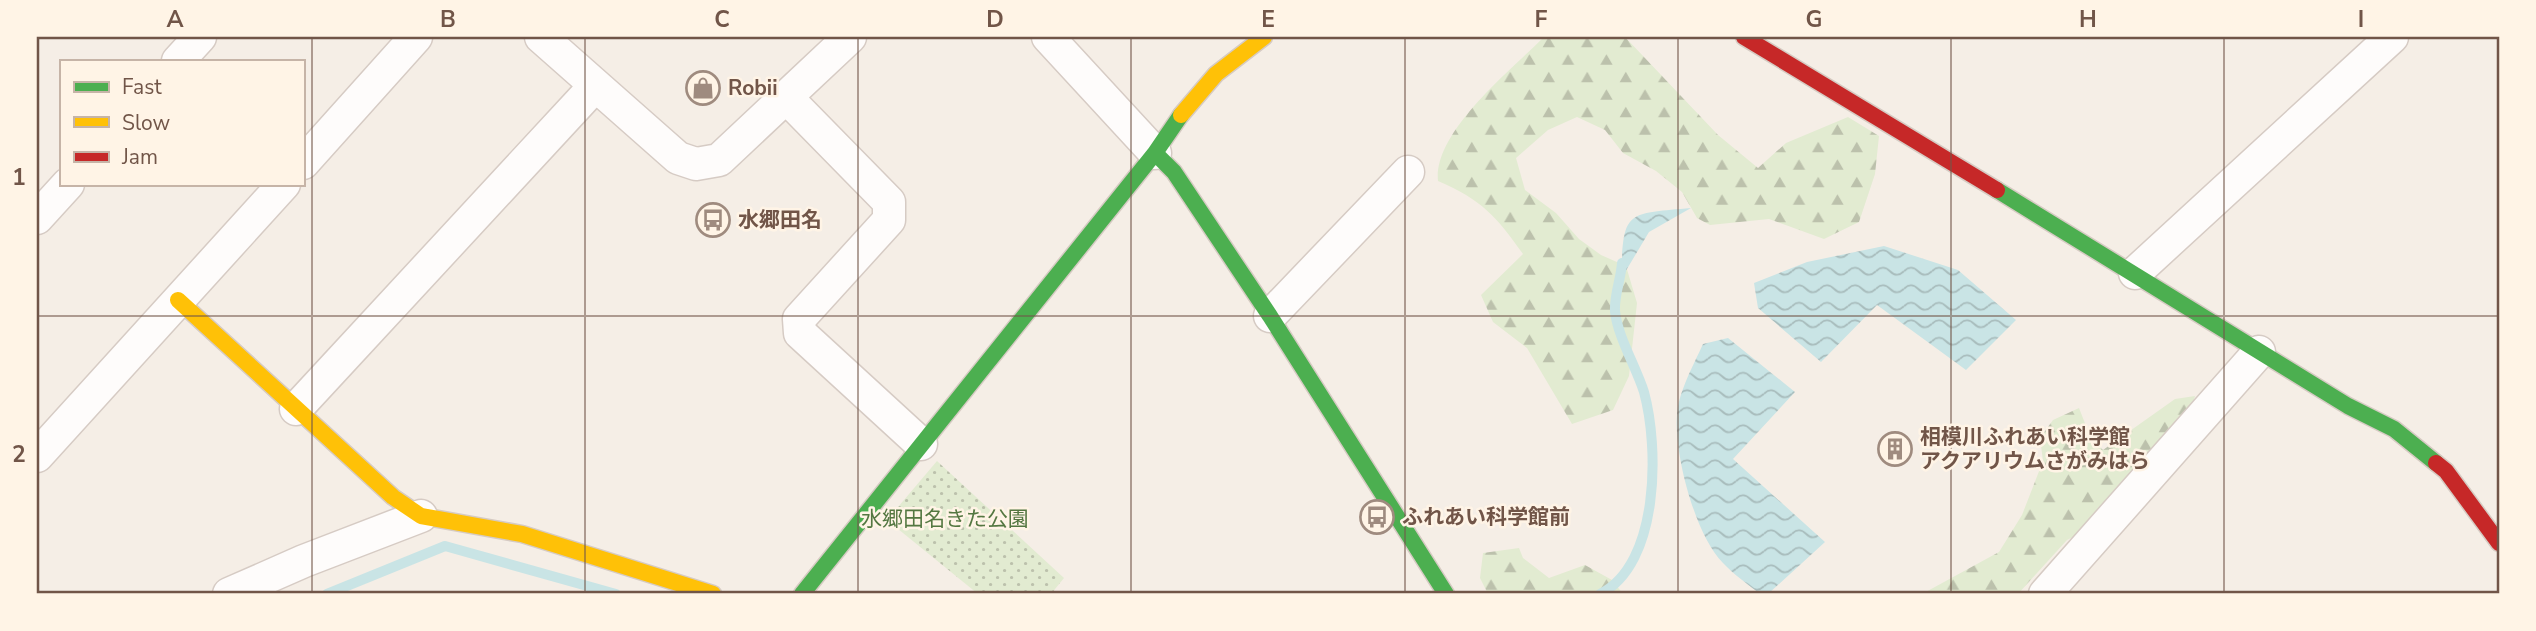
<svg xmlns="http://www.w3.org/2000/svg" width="2536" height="631" viewBox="0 0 2536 631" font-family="'Nunito Sans','Noto Sans JP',sans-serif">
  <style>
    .forest { fill: url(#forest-firs) }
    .park { fill: url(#park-dots) }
    .water { fill: url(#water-waves) }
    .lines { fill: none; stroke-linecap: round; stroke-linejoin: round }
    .stream { stroke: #c9e4e5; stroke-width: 10 }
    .street-casing { stroke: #d6cbc4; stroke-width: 35 }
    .fast-casing { stroke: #d6cbc3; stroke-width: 19 }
    .slow-casing { stroke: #d6cbc3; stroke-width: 19 }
    .jam-casing { stroke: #d6cbc3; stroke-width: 19 }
    .street { stroke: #fefcfb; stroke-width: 32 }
    .fast { stroke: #4caf50; stroke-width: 16 }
    .slow { stroke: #ffc107; stroke-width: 16 }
    .jam { stroke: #c62828; stroke-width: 16 }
    .grid { fill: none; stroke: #715548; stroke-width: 2; stroke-opacity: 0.55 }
    .labels { text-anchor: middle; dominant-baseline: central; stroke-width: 5; stroke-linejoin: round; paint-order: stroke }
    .poi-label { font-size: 21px; font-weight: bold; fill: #715548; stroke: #fff4e6; text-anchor: start }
    .park-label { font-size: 21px; fill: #547741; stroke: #fff4e6 }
    .neatline { fill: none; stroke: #715548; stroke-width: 2.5 }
    .grid-label { font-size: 23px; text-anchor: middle; font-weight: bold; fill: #715548 }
  </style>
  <defs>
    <pattern id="forest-firs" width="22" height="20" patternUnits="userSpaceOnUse" patternTransform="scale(1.75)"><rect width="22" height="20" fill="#e2ebd1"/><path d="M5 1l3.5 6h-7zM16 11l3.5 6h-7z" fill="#bcc1ac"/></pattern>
    <pattern id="park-dots" width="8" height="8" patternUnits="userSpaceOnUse" patternTransform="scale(1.75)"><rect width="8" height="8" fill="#e2ebd1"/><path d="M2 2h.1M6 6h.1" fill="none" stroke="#bcc1ac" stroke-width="1.8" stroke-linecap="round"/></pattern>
    <pattern id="water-waves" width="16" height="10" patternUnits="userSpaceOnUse" patternTransform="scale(1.75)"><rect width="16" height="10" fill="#c9e4e5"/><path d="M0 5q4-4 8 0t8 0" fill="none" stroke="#a8bcbc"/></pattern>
  </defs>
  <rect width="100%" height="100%" fill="#f5eee6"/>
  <path class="forest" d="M 1544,37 L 1625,37 L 1718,135 L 1758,168 L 1786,143 L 1848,117 L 1879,136 L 1875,174 L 1859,222 L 1824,239 L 1769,219 L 1710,225 L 1697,218 L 1682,192 L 1656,171 L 1623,153 L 1605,130 L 1577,117 L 1548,130 L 1516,158 L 1525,190 L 1556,213 L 1579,239 L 1601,255 L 1626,266 L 1637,303 L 1629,376 L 1613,410 L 1572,424 L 1527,348 L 1493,322 L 1481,295 L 1523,254 C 1496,216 1482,200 1438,181 C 1433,132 1511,70 1544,37 Z
    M 2195,396 L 2189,418 L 2144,457 L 2079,534 L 2067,540 L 2018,594 L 1922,594 L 1999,552 L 2022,515 L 2043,461 L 2040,438 L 2053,420 L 2079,408 L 2090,436 L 2103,450 L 2175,399 Z
    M 1519,548 L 1523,558 L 1549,578 L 1585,565 L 1612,580 L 1623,594 L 1488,594 L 1480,578 L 1483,553 Z"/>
  <path class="park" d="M 937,461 L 1064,578 L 1051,594 L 978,594 L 887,520 Z"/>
  <path class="water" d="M 1691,208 L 1649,232 L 1621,279 C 1624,211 1623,214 1691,208 Z
    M 1884,246 L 1958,270 L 2016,320 L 1966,370 L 1877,305 L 1821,362 L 1758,308 L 1754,283 L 1807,262 Z
    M 1728,338 L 1795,392 L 1733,459 L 1825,542 L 1768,594 L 1760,594 C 1748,584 1734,575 1723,563 C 1695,535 1674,454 1677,415 C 1678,393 1694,364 1703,344 Z"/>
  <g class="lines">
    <path class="stream" d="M 327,594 L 445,546 L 616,594
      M 1600,594 C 1660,564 1659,447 1644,392 C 1636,367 1617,335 1615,311 C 1614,295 1621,279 1622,263"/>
    <g class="street-casing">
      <path id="street" d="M 541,37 L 678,158 L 696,164 L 719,160 L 850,37
        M 1048,37 L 1155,153
        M 178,61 L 200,37
        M 787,98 L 889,202 L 889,220 L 799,319 L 800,333 L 921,444
        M 303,163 L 416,37
        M 37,218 L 68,184
        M 2135,273 L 2392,37
        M 1270,316 L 1408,172
        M 296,409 L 594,87
        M 37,456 L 284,184
        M 229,594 L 304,561 L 421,516
        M 2045,594 L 2259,352"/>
    </g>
    <g class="fast-casing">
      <path id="fast" d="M 1155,153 L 1174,172 L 1270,316 L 1446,594
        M 1997,190 L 2348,406 L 2394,429 L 2436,463
        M 802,594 L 1155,153 L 1181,115"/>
    </g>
    <g class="slow-casing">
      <path id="slow" d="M 1181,115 L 1216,74 L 1264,37
        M 178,300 L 393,497 L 421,516 L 522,534 L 713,594"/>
    </g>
    <g class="jam-casing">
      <path id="jam" d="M 1744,37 L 1997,190
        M 2436,463 L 2446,471 L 2499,543"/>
    </g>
    <use href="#street" class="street"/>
    <use href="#fast" class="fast"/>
    <use href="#slow" class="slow"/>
    <use href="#jam" class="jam"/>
  </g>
  <path class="grid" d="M 312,37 L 312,594M 585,37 L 585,594M 858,37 L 858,594M 1131,37 L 1131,594M 1405,37 L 1405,594M 1678,37 L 1678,594M 1951,37 L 1951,594M 2224,37 L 2224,594M 37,316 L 2499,316"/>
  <defs>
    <g id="shop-ring" transform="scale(1.75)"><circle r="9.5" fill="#fff4e6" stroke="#9f8b7f" stroke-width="1.5"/><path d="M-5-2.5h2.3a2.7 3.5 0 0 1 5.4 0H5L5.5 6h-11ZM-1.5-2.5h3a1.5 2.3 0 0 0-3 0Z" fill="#9f8b7f"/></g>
    <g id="bus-ring" transform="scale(1.75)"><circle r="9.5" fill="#fff4e6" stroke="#9f8b7f" stroke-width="1.5"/><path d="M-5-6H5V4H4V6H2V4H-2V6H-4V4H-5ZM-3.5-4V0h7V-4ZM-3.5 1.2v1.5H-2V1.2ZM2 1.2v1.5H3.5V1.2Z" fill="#9f8b7f"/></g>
    <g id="building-ring" transform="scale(1.75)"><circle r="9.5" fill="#fff4e6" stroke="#9f8b7f" stroke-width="1.5"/><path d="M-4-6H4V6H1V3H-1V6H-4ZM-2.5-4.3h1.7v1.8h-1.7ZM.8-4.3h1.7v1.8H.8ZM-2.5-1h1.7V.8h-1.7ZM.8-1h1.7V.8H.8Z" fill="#9f8b7f"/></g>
  </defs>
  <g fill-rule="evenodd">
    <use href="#shop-ring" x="703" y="88"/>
    <use href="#bus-ring" x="713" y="220"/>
    <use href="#building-ring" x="1895" y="449"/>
    <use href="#bus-ring" x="1377" y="517"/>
  </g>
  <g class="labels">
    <g class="poi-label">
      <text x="728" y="88">Robii</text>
      <text x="738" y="220">水郷田名</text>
      <text x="1920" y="437">相模川ふれあい科学館<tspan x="1920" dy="24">アクアリウムさがみはら</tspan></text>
      <text x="1402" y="517">ふれあい科学館前</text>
    </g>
    <g class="park-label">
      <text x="945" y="519">水郷田名きた公園</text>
    </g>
  </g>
  <rect width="2536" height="631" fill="none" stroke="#fff4e6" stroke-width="77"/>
  <rect x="60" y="60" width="245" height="126" fill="#fff4e6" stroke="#c6b4a7" stroke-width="2"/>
  <rect x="74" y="82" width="35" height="10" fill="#4caf50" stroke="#c6b4a7" stroke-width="2"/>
  <text x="122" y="94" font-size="21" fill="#715548">Fast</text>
  <rect x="74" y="117" width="35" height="10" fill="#ffc107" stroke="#c6b4a7" stroke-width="2"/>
  <text x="122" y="130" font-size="21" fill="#715548">Slow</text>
  <rect x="74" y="152" width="35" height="10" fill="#c62828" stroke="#c6b4a7" stroke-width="2"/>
  <text x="122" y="164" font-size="21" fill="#715548">Jam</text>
  <rect x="38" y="38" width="2460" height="554" class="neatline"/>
  <g class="grid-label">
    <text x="175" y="27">A</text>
    <text x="448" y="27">B</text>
    <text x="722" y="27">C</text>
    <text x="995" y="27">D</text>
    <text x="1268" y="27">E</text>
    <text x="1541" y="27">F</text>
    <text x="1814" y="27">G</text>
    <text x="2088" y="27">H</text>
    <text x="2361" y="27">I</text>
    <text x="19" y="185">1</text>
    <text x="19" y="462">2</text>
  </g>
</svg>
